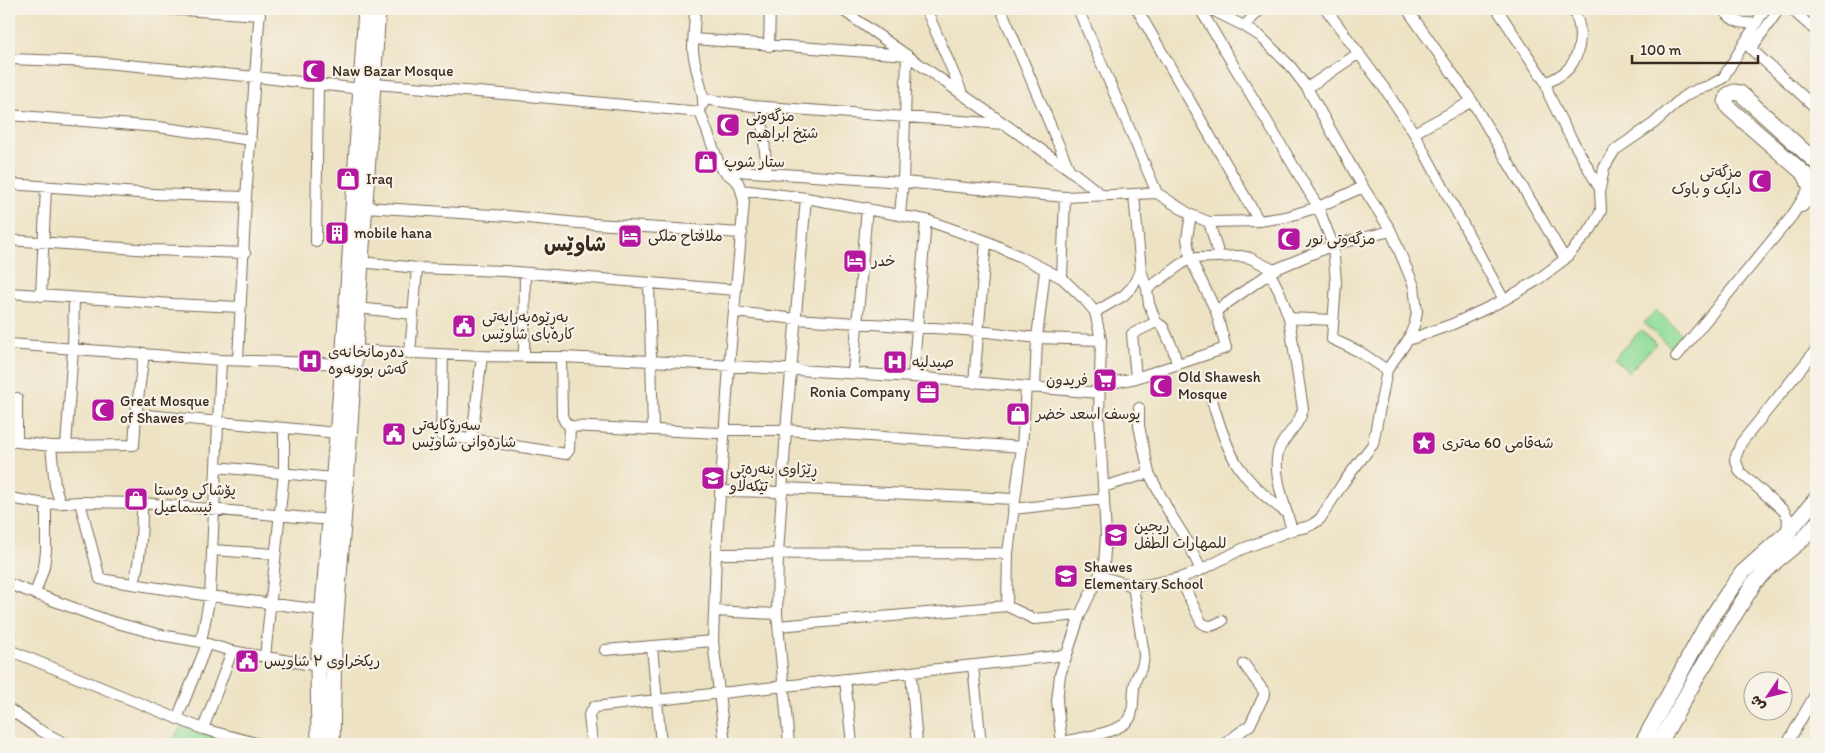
<svg xmlns="http://www.w3.org/2000/svg" width="1825" height="753" viewBox="0 0 1825 753" font-family="Itim,'Playpen Sans Arabic',sans-serif">
  <style>
    .green { fill: #90dd9a; stroke: #66845c }
    .lines { fill: none; stroke-linecap: round; stroke-linejoin: round }
    .street-casing { stroke: #796a58; stroke-width: 12 }
    .secondary-casing { stroke: #796a58; stroke-width: 17 }
    .street { stroke: #fff; stroke-width: 10 }
    .secondary { stroke: #fff; stroke-width: 15 }
    .labels { text-anchor: middle; dominant-baseline: central; stroke-width: 4.5; stroke-linejoin: round; paint-order: stroke }
    .poi-label { font-size: 15px; fill: #3b2a1e; stroke: #f7f3e8; text-anchor: start }
    .district-label { font-size: 20px; font-weight: bold; fill: #3b2a1e; stroke: #f7f3e8 }
  </style>
  <rect width="100%" height="100%" fill="#f7f3e8"/>
  <filter id="ink" filterUnits="userSpaceOnUse"><feTurbulence type="fractalNoise" baseFrequency=".02" numOctaves="2"/><feDisplacementMap in="SourceGraphic" scale="10" xChannelSelector="R" yChannelSelector="G"/><feConvolveMatrix kernelMatrix="1 2 1 2 8 2 1 2 1" color-interpolation-filters="sRGB"/></filter>
  <filter id="wash" filterUnits="userSpaceOnUse"><feTurbulence type="fractalNoise" baseFrequency=".0096" numOctaves="4" result="noise"/><feDisplacementMap in="SourceGraphic" scale="20" xChannelSelector="R" yChannelSelector="G"/><feGaussianBlur stdDeviation="1.12" result="paint"/><feColorMatrix in="noise" values="0 0 0 0 0 0 0 0 0 0 0 0 0 0 0 0 0 1.4 0 .05"/><feComposite in="paint" operator="in"/></filter>
  <g filter="url(#wash)">
    <rect width="100%" height="100%" fill="#ede2c3"/>
    <path class="green" d="M 1656,310 L 1682,334 L 1670,347 L 1644,323 Z
      M 1641,330 L 1656,344 L 1629,372 L 1614,358 Z
      M 183,724 L 239,744 L 170,744 Z"/>
  </g>
  <g filter="url(#ink)">
    <g class="lines">
      <g class="street-casing">
        <path id="street" d="M 167,9 L 260,15
          M 695,9 C 695,22 693,36 693,49 C 693,63 705,94 703,104
          M 841,9 L 1070,170 L 1102,195
          M 926,9 L 963,95
          M 1001,9 L 1069,169
          M 1078,9 L 1157,193 L 1191,215 L 1209,222 L 1259,221 L 1286,217 L 1318,207 L 1363,187
          M 1137,9 L 1259,221
          M 1200,9 L 1318,207 L 1333,245 L 1336,283 L 1332,339 L 1360,352 L 1387,370
          M 1210,9 L 1244,26 L 1260,36 L 1291,67 L 1307,88 L 1363,187 L 1391,231 L 1414,286 L 1417,311 L 1415,323 L 1408,340
          M 1326,9 L 1387,92 L 1414,133 L 1504,300
          M 1407,9 L 1472,101 L 1565,259
          M 1497,9 L 1546,83
          M 1723,9 C 1732,22 1741,24 1756,23
          M 1779,9 L 1751,49 L 1816,108
          M 1791,9 L 1816,31
          M 1244,26 L 1261,9
          M 694,39 L 907,55 L 903,182 L 900,215
          M 769,46 L 770,9
          M 9,59 L 94,62 L 256,77 L 361,89
          M 374,84 L 517,95 L 700,112 L 721,169 L 738,182 L 741,190 L 806,198 L 926,220 L 986,241 L 1019,256 L 1062,278 L 1085,300 L 1095,312 L 1101,340 L 1099,416 L 1106,535 L 1104,565 L 1080,615 L 1060,675 L 1057,701 L 1062,744
          M 1307,88 L 1359,53
          M 704,99 L 753,106 L 1004,124
          M 761,107 L 767,173
          M 9,115 L 158,127 L 251,140
          M 1414,133 L 1472,101
          M 722,170 L 903,182 L 1065,197 L 1157,193
          M 9,184 L 154,194 L 246,197
          M 1600,189 L 1604,168 L 1615,150 L 1653,124 L 1683,97 L 1698,89 L 1709,86 L 1723,78 L 1765,9
          M 1134,195 L 1141,270 L 1147,289 L 1149,304 L 1156,322 L 1163,327 L 1173,349 L 1177,364
          M 365,207 L 508,216 L 578,223 L 742,233
          M 1802,207 L 1812,197 L 1816,196
          M 1209,222 L 1219,256
          M 9,240 L 151,250 L 245,253
          M 316,242 L 318,85
          M 361,262 L 417,268 L 504,271 L 736,290
          M 1270,273 L 1280,293 L 1289,318 L 1303,409 C 1300,425 1285,435 1279,449 C 1271,471 1286,508 1292,530
          M 1062,278 L 1065,197
          M 649,284 L 653,429
          M 1147,289 L 1190,258 L 1240,256 L 1250,258 L 1274,270
          M 9,293 L 173,304 L 240,307
          M 41,296 L 46,187
          M 358,308 L 413,314
          M 1216,311 L 1274,270 L 1333,245 L 1391,231
          M 735,312 L 796,319 L 979,331 L 1037,338 L 1101,340
          M 1095,312 L 1123,296 L 1132,287 L 1141,270
          M 1289,318 L 1333,320
          M 9,344 L 221,360 L 349,364
          M 349,350 L 482,356 L 561,357 L 651,361 L 913,377 L 1099,393
          M 410,353 L 417,268
          M 443,355 L 441,435 L 469,439 L 472,437 L 482,356
          M 524,357 L 525,273
          M 561,357 L 562,416 L 565,422 L 570,426 L 719,433 L 725,430 L 786,430 L 1022,447
          M 1676,357 L 1792,216 L 1807,192 L 1808,188 L 1803,175
          M 238,360 L 246,197 L 260,9
          M 853,373 L 867,208
          M 913,377 L 926,220
          M 1136,378 L 1132,334 L 1156,322
          M 974,383 L 986,241
          M 1101,385 L 1136,378 L 1226,348 L 1216,311 L 1190,258 L 1187,238 L 1191,215
          M 1035,388 L 1037,338 L 1045,270
          M 1212,400 C 1228,456 1239,479 1287,513
          M 1139,408 L 1139,426 L 1149,473 L 1169,512 L 1187,541 L 1201,570
          M 136,414 L 337,433
          M 471,439 L 566,454 L 569,450 L 570,426
          M 9,441 L 51,446 L 134,445 L 136,414 L 144,353
          M 17,442 L 17,398
          M 51,446 L 55,486 L 60,502
          M 66,446 L 73,349 L 74,298
          M 216,467 L 333,478
          M 1103,487 L 1149,473
          M 783,488 L 1014,499
          M 720,491 L 783,492
          M 9,498 L 46,504 L 80,502 L 142,503 L 330,520
          M 80,502 L 100,579 L 210,596 L 323,610
          M 1013,509 L 1104,499
          M 1787,532 L 1788,518 L 1784,511 L 1740,472 L 1735,459 L 1741,443 L 1816,350
          M 212,550 L 275,554
          M 716,554 L 1008,553
          M 1100,576 L 1133,586 L 1151,584 L 1180,578 L 1201,570 L 1242,549 L 1292,530 L 1307,527 L 1313,524 L 1320,519 L 1343,483 L 1373,444 L 1387,370 L 1408,340 L 1453,324 L 1504,300 L 1536,281 L 1565,259 L 1591,229 L 1601,211 L 1600,189 L 1562,122 L 1549,95 L 1546,83 C 1554,79 1563,75 1569,68 C 1582,52 1584,26 1572,9
          M 1180,578 L 1201,622 C 1209,629 1214,625 1222,621
          M 134,583 C 141,556 142,531 142,503
          M 9,584 L 106,620 L 161,635 L 201,642 L 232,651 L 318,666
          M 35,594 L 44,567 L 46,551 L 46,504
          M 1007,606 L 1008,553 L 1022,447 L 1026,387
          M 714,611 L 777,614
          M 778,626 L 1007,606 L 1034,619 L 1080,615
          M 201,642 L 210,596 L 221,360
          M 652,647 L 661,744
          M 9,650 L 203,729 L 260,744
          M 605,650 L 713,641
          M 265,657 L 284,473 L 284,428
          M 973,666 L 981,744
          M 911,673 L 917,744
          M 845,679 L 852,744
          M 9,709 L 38,729 L 66,744
          M 177,719 L 207,644
          M 203,729 L 232,651
          M 1062,742 C 1078,738 1122,733 1130,718 C 1135,708 1132,693 1135,683 C 1138,670 1144,670 1144,654 L 1133,586
          M 592,744 L 589,715 L 594,707 L 1066,655
          M 725,744 L 713,641 L 716,554 L 729,366 L 744,202 L 741,190
          M 789,744 L 777,614 L 778,554 L 786,430 L 806,198
          M 1224,744 L 1250,725 L 1265,693 L 1244,664
          M 1787,744 L 1816,693"/>
      </g>
      <g class="secondary-casing">
        <path id="secondary" d="M 1816,162 L 1740,93 L 1734,92 L 1728,95 L 1726,102 L 1729,108 L 1816,184
          M 319,744 L 318,666 L 343,364 L 366,9
          M 332,744 L 334,643 L 346,484 L 378,9
          M 1642,744 L 1706,626 L 1727,594 L 1743,572 L 1790,530 L 1816,499
          M 1659,744 L 1696,678 L 1754,583 L 1776,561 L 1803,539 L 1816,524"/>
      </g>
      <use href="#street" class="street"/>
      <use href="#secondary" class="secondary"/>
    </g>
  </g>
  <defs>
    <g id="mosque-square" transform="scale(1.25)"><rect x="-9" y="-9" width="18" height="18" rx="4" fill="#b5179e" stroke="#f7f3e8"/><path d="M3.5-4.9A6 6 0 1 0 3.5 4.9A5 5 0 1 1 3.5-4.9Z" fill="#fff"/></g>
    <g id="shop-square" transform="scale(1.25)"><rect x="-9" y="-9" width="18" height="18" rx="4" fill="#b5179e" stroke="#f7f3e8"/><path d="M-5-2.5h2.3a2.7 3.5 0 0 1 5.4 0H5L5.5 6h-11ZM-1.5-2.5h3a1.5 2.3 0 0 0-3 0Z" fill="#fff"/></g>
    <g id="building-square" transform="scale(1.25)"><rect x="-9" y="-9" width="18" height="18" rx="4" fill="#b5179e" stroke="#f7f3e8"/><path d="M-4-6H4V6H1V3H-1V6H-4ZM-2.5-4.3h1.7v1.8h-1.7ZM.8-4.3h1.7v1.8H.8ZM-2.5-1h1.7V.8h-1.7ZM.8-1h1.7V.8H.8Z" fill="#fff"/></g>
    <g id="hotel-square" transform="scale(1.25)"><rect x="-9" y="-9" width="18" height="18" rx="4" fill="#b5179e" stroke="#f7f3e8"/><path d="M-6-4.5h1.5V1H6V5H4.5V3h-9V5H-6ZM-4 0a1.8 1.8 0 1 1 3.6 0ZM.5 0V-2.5h3Q6-2.5 6 0Z" fill="#fff"/></g>
    <g id="civic-square" transform="scale(1.25)"><rect x="-9" y="-9" width="18" height="18" rx="4" fill="#b5179e" stroke="#f7f3e8"/><path d="M-.6-6.5H3V-4.5H.6V-3L4-1V1h2V6H-6V1h2V-1L-.6-3ZM-1.2 2.5V6h2.4V2.5Z" fill="#fff"/></g>
    <g id="hospital-square" transform="scale(1.25)"><rect x="-9" y="-9" width="18" height="18" rx="4" fill="#b5179e" stroke="#f7f3e8"/><path d="M-5-5h3v3.5h4V-5h3V5h-3V1.5h-4V5h-3Z" fill="#fff"/></g>
    <g id="supermarket-square" transform="scale(1.25)"><rect x="-9" y="-9" width="18" height="18" rx="4" fill="#b5179e" stroke="#f7f3e8"/><path d="M-6-5.5h2.5l.6 2H6L4.5 2H-2.5L-4.4-4H-6ZM-1.5 3.2a1.3 1.3 0 1 0 .1 0ZM3 3.2a1.3 1.3 0 1 0 .1 0Z" fill="#fff"/></g>
    <g id="office-square" transform="scale(1.25)"><rect x="-9" y="-9" width="18" height="18" rx="4" fill="#b5179e" stroke="#f7f3e8"/><path d="M-6-3h4V-5.5h4V-3h4V5H-6ZM-1-4.5V-3h2v-1.5ZM-6 0V1H6V0Z" fill="#fff"/></g>
    <g id="sight-square" transform="scale(1.25)"><rect x="-9" y="-9" width="18" height="18" rx="4" fill="#b5179e" stroke="#f7f3e8"/><path d="M0-6L1.8-2.2L6-1.7L2.9 1.2L3.7 5.4L0 3.3L-3.7 5.4L-2.9 1.2L-6-1.7L-1.8-2.2Z" fill="#fff"/></g>
    <g id="school-square" transform="scale(1.25)"><rect x="-9" y="-9" width="18" height="18" rx="4" fill="#b5179e" stroke="#f7f3e8"/><path d="M0-5L7-2L0 1L-7-2ZM-4 1L0 2.5L4 1V4Q0 6-4 4Z" fill="#fff"/></g>
  </defs>
  <g fill-rule="evenodd">
    <use href="#mosque-square" x="314" y="71"/>
    <use href="#mosque-square" x="728" y="125"/>
    <use href="#shop-square" x="706" y="162"/>
    <use href="#shop-square" x="348" y="179"/>
    <use href="#mosque-square" x="1760" y="181"/>
    <use href="#building-square" x="337" y="233"/>
    <use href="#hotel-square" x="630" y="236"/>
    <use href="#mosque-square" x="1289" y="239"/>
    <use href="#hotel-square" x="855" y="261"/>
    <use href="#civic-square" x="464" y="326"/>
    <use href="#hospital-square" x="310" y="361"/>
    <use href="#hospital-square" x="895" y="362"/>
    <use href="#supermarket-square" x="1105" y="380"/>
    <use href="#mosque-square" x="1161" y="386"/>
    <use href="#office-square" x="928" y="392"/>
    <use href="#mosque-square" x="103" y="410"/>
    <use href="#shop-square" x="1018" y="414"/>
    <use href="#civic-square" x="394" y="434"/>
    <use href="#sight-square" x="1424" y="443"/>
    <use href="#school-square" x="713" y="478"/>
    <use href="#shop-square" x="136" y="499"/>
    <use href="#school-square" x="1116" y="535"/>
    <use href="#school-square" x="1066" y="576"/>
    <use href="#civic-square" x="247" y="661"/>
  </g>
  <g class="labels">
    <g class="poi-label">
      <text x="332" y="71">Naw Bazar Mosque</text>
      <text x="746" y="116">مزگەوتی<tspan x="746" dy="17">شێخ ابراهیم</tspan></text>
      <text x="724" y="162">ستار شوپ</text>
      <text x="1742" y="172" text-anchor="end">مزگەتی<tspan x="1742" dy="17">دایک و باوک</tspan></text>
      <text x="366" y="179">Iraq</text>
      <text x="354" y="233">mobile hana</text>
      <text x="648" y="236">ملافتاح ملکی</text>
      <text x="1306" y="239">مزگەوتی نور</text>
      <text x="872" y="261">خدر</text>
      <text x="482" y="317">بەڕێوەبەرایەتی<tspan x="482" dy="17">کارەبای شاوێس</tspan></text>
      <text x="328" y="352">دەرمانخانەی<tspan x="328" dy="17">گەش بوونەوە</tspan></text>
      <text x="912" y="362">صیدلیە</text>
      <text x="1178" y="377">Old Shawesh<tspan x="1178" dy="17">Mosque</tspan></text>
      <text x="1088" y="380" text-anchor="end">فريدون</text>
      <text x="910" y="392" text-anchor="end">Ronia Company</text>
      <text x="120" y="401">Great Mosque<tspan x="120" dy="17">of Shawes</tspan></text>
      <text x="1036" y="414">يوسف اسعد خضر</text>
      <text x="412" y="425">سەرۆکایەتی<tspan x="412" dy="17">شارەوانی شاوێس</tspan></text>
      <text x="1442" y="443">شەقامی 60 مەتری</text>
      <text x="730" y="469">ڕێژاوی بنەرەتی<tspan x="730" dy="17">تێکەڵاو</tspan></text>
      <text x="154" y="490">پۆشاکی وەستا<tspan x="154" dy="17">ئیسماعیل</tspan></text>
      <text x="1134" y="526">ريجين<tspan x="1134" dy="17">للمهارات الطفل</tspan></text>
      <text x="1084" y="567">Shawes<tspan x="1084" dy="17">Elementary School</tspan></text>
      <text x="264" y="661">ريكخراوى ۲ شاويس</text>
    </g>
    <g class="district-label">
      <text x="575" y="244">شاوێس</text>
    </g>
  </g>
  <rect width="1825" height="753" fill="none" stroke="#f7f3e8" stroke-width="30"/>
  <g transform="translate(1768 696) rotate(235)"><circle r="24" fill="#f7f3e8" stroke="#aca397"/>
  <path d="M0-4L9 19L0 12L-9 19Z" fill="#b5179e"/>
  <text y="-8" font-size="14" font-weight="bold" text-anchor="middle" fill="#3b2a1e">ش</text>
  </g>
  <path d="M1632 55v8h126v-8" fill="none" stroke="#3b2a1e" stroke-width="2.5"/>
  <text x="1640" y="55" font-size="15" fill="#3b2a1e" stroke="#f7f3e8" stroke-width="4" paint-order="stroke">100 m</text>
</svg>
